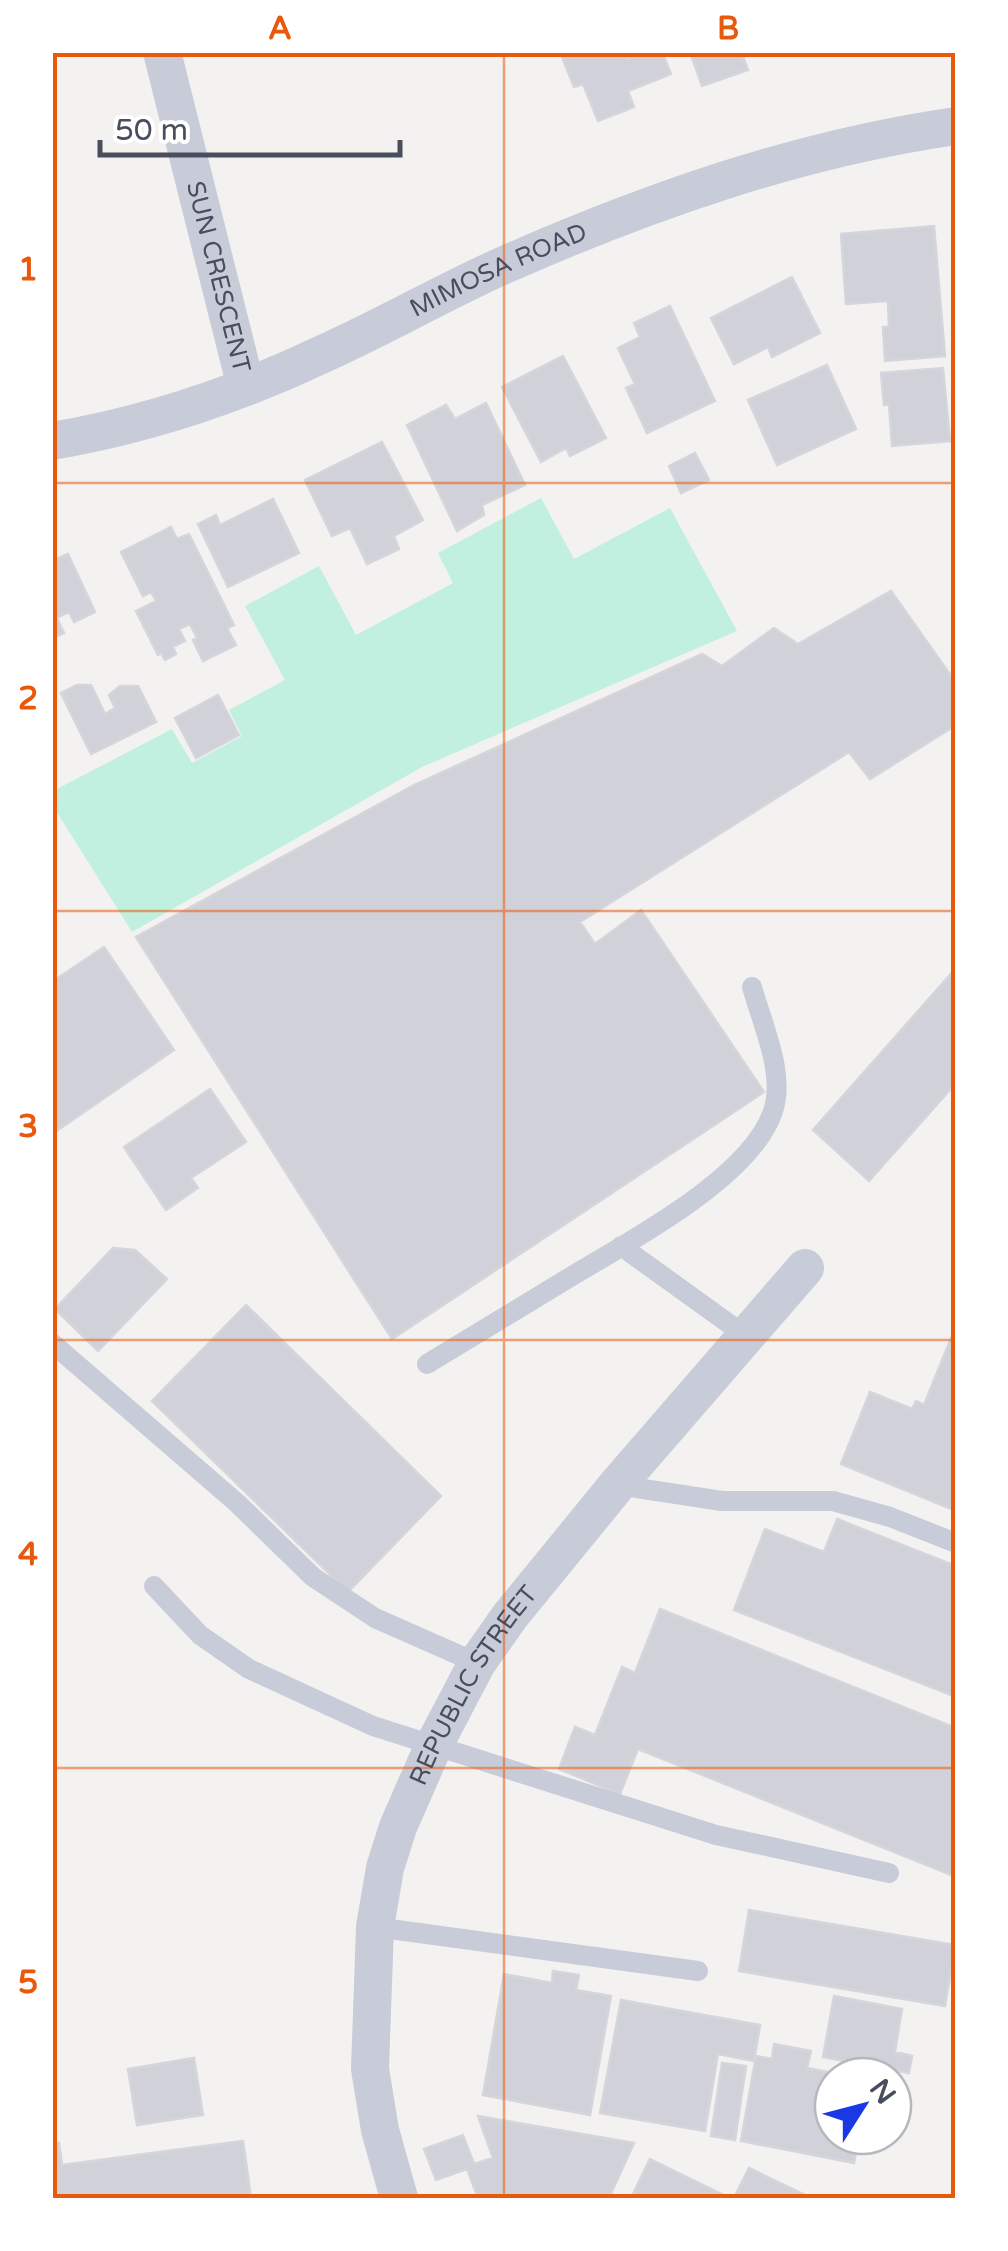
<svg xmlns="http://www.w3.org/2000/svg" width="1008" height="2251" viewBox="0 0 1008 2251" font-family="'Varela Round',sans-serif">
  <style>
    .green { fill: #c1f0e0 }
    .building { fill: #d1d2d9; stroke: #d5d5dc; stroke-width: 2.5 }
    .lines { fill: none; stroke-linecap: round; stroke-linejoin: round }
    .lane { stroke: #c8ccd8; stroke-width: 20 }
    .street { stroke: #c8ccd8; stroke-width: 38 }
    .grid { fill: none; stroke: #e8590c; stroke-width: 2.5; stroke-opacity: 0.55 }
    .labels { text-anchor: middle; dominant-baseline: central; stroke-width: 8; stroke-linejoin: round; paint-order: stroke }
    .street-label { font-size: 25px; fill: #494e5f; stroke: #fff }
    .neatline { fill: none; stroke: #e8590c; stroke-width: 4 }
    .grid-label { font-size: 32px; text-anchor: middle; font-weight: bold; fill: #e8590c }
  </style>
  <rect width="100%" height="100%" fill="#f4f2f1"/>
  <path class="green" d="M 541,498 L 574,559 L 670,508 L 737,631 L 422,767 L 132,932 L 53,806 L 53,791 L 172,729 L 192,763 L 242,736 L 229,710 L 285,680 L 245,606 L 319,566 L 356,635 L 453,583 L 438,553 Z"/>
  <path class="building" d="M 560,52 L 625,52 L 627,59 L 632,57 L 630,52 L 662,52 L 671,74 L 628,91 L 634,107 L 598,121 L 583,84 L 574,87 Z
    M 690,52 L 756,52 L 743,57 L 748,70 L 702,86 Z
    M 934,226 L 945,356 L 885,361 L 883,327 L 889,327 L 888,301 L 846,304 L 841,234 Z
    M 792,277 L 820,333 L 772,357 L 768,347 L 734,364 L 711,318 Z
    M 670,306 L 715,401 L 647,433 L 626,388 L 635,384 L 618,348 L 640,337 L 634,323 Z
    M 563,356 L 606,438 L 570,456 L 566,448 L 541,462 L 502,387 Z
    M 827,365 L 856,429 L 777,465 L 748,400 Z
    M 943,368 L 950,441 L 892,446 L 889,404 L 884,405 L 881,373 Z
    M 486,403 L 525,485 L 482,505 L 484,515 L 457,531 L 407,425 L 446,405 L 455,419 Z
    M 382,442 L 423,520 L 394,536 L 399,549 L 367,564 L 350,528 L 332,536 L 305,480 Z
    M 695,453 L 709,480 L 681,493 L 669,466 Z
    M 273,499 L 299,553 L 228,587 L 198,524 L 216,515 L 220,525 Z
    M 171,527 L 177,539 L 189,534 L 234,625 L 227,628 L 236,645 L 203,661 L 193,640 L 197,638 L 190,624 L 179,629 L 185,641 L 173,647 L 176,654 L 165,660 L 161,653 L 158,655 L 136,611 L 156,601 L 151,592 L 143,596 L 121,552 Z
    M 68,554 L 95,612 L 74,622 L 69,612 L 57,618 L 64,633 L 52,638 L 52,561 Z
    M 891,591 L 956,683 L 956,725 L 870,779 L 849,752 L 580,922 L 595,944 L 641,910 L 764,1092 L 392,1339 L 136,937 L 414,785 L 702,654 L 722,666 L 774,628 L 798,644 Z
    M 77,685 L 91,685 L 105,714 L 115,708 L 109,695 L 120,686 L 138,686 L 156,722 L 91,754 L 61,693 Z
    M 218,695 L 239,735 L 196,758 L 175,718 Z
    M 104,947 L 174,1050 L 52,1134 L 52,982 Z
    M 956,968 L 956,1083 L 869,1181 L 813,1130 Z
    M 210,1089 L 246,1142 L 191,1178 L 198,1188 L 166,1210 L 124,1147 Z
    M 113,1248 L 135,1250 L 167,1279 L 98,1351 L 55,1309 Z
    M 246,1305 L 441,1496 L 348,1592 L 152,1401 Z
    M 953,1333 L 956,1334 L 956,1511 L 841,1464 L 870,1392 L 912,1409 L 916,1401 L 924,1405 Z
    M 837,1519 L 956,1566 L 956,1697 L 734,1610 L 765,1529 L 824,1552 Z
    M 660,1609 L 956,1728 L 956,1877 L 638,1749 L 620,1794 L 559,1769 L 575,1727 L 595,1735 L 622,1667 L 635,1673 Z
    M 749,1910 L 955,1945 L 945,2006 L 739,1971 Z
    M 553,1971 L 579,1975 L 576,1990 L 611,1996 L 590,2115 L 483,2095 L 504,1974 L 552,1983 Z
    M 834,1996 L 902,2009 L 895,2052 L 912,2056 L 909,2073 L 823,2057 Z
    M 621,2000 L 760,2025 L 754,2061 L 718,2054 L 705,2131 L 600,2113 Z
    M 774,2044 L 811,2051 L 807,2068 L 849,2076 L 833,2076 L 833,2136 L 859,2136 L 854,2163 L 741,2141 L 756,2056 L 772,2059 Z
    M 194,2058 L 203,2115 L 137,2125 L 128,2069 Z
    M 722,2063 L 746,2066 L 735,2140 L 711,2136 Z
    M 478,2116 L 634,2143 L 609,2198 L 478,2198 L 467,2169 L 436,2180 L 424,2149 L 463,2135 L 474,2164 L 493,2158 Z
    M 243,2141 L 251,2198 L 52,2198 L 52,2144 L 59,2143 L 62,2165 Z
    M 650,2159 L 730,2198 L 631,2198 Z
    M 749,2168 L 811,2198 L 734,2198 Z"/>
  <g class="lines">
    <path class="lane" d="M 621,1246 L 746,1336
      M 52,1343 L 237,1503 L 313,1577 L 375,1618 L 477,1663
      M 427,1364 C 475,1335 524,1305 572,1276 C 630,1241 748,1179 772,1114 C 787,1076 762,1024 752,987
      M 617,1485 L 722,1501 L 833,1501 L 890,1517 L 956,1543
      M 154,1586 L 200,1635 L 249,1669 L 373,1726 L 716,1835 L 889,1873
      M 375,1927 L 698,1971"/>
    <g class="street">
      <path id="s1" d="M 162,52 L 246,387"/>
      <path id="s2" d="M 52,441 C 147,425 239,394 325,353 C 385,326 442,293 502,266 C 647,202 797,149 956,126"/>
      <path id="s3" d="M 399,2198 L 380,2130 L 370,2069 L 375,1927 L 385,1868 L 398,1827 L 433,1747 L 477,1663 L 510,1616 L 617,1485 L 805,1268"/>
    </g>
  </g>
  <path class="grid" d="M 504,52 L 504,2198M 52,483 L 956,483M 52,911 L 956,911M 52,1340 L 956,1340M 52,1768 L 956,1768"/>
  <g class="labels">
    <g class="street-label">
      <text stroke="none"><textPath href="#s2" startOffset="480">MIMOSA ROAD</textPath></text>
      <text stroke="none"><textPath href="#s1" startOffset="232">SUN CRESCENT</textPath></text>
      <text stroke="none"><textPath href="#s3" startOffset="538">REPUBLIC STREET</textPath></text>
    </g>
  </g>
  <rect width="1008" height="2251" fill="none" stroke="#ffffff" stroke-width="110"/>
  <g transform="translate(863 2106) rotate(54)"><circle r="48" fill="#ffffff" stroke="#b6b8bf" stroke-width="2.5"/>
  <path d="M0-8L18 38L0 25L-18 38Z" fill="#1a39e5"/>
  <text y="-15" font-size="28" font-weight="bold" text-anchor="middle" fill="#494e5f">N</text>
  </g>
  <path d="M100 140v15h300v-15" fill="none" stroke="#494e5f" stroke-width="5"/>
  <text x="115" y="140" font-size="30" fill="#494e5f" stroke="#ffffff" stroke-width="8" paint-order="stroke">50 m</text>
  <rect x="55" y="55" width="898" height="2141" class="neatline"/>
  <g class="grid-label">
    <text x="280" y="39">A</text>
    <text x="728" y="39">B</text>
    <text x="28" y="280">1</text>
    <text x="28" y="709">2</text>
    <text x="28" y="1137">3</text>
    <text x="28" y="1565">4</text>
    <text x="28" y="1993">5</text>
  </g>
</svg>
